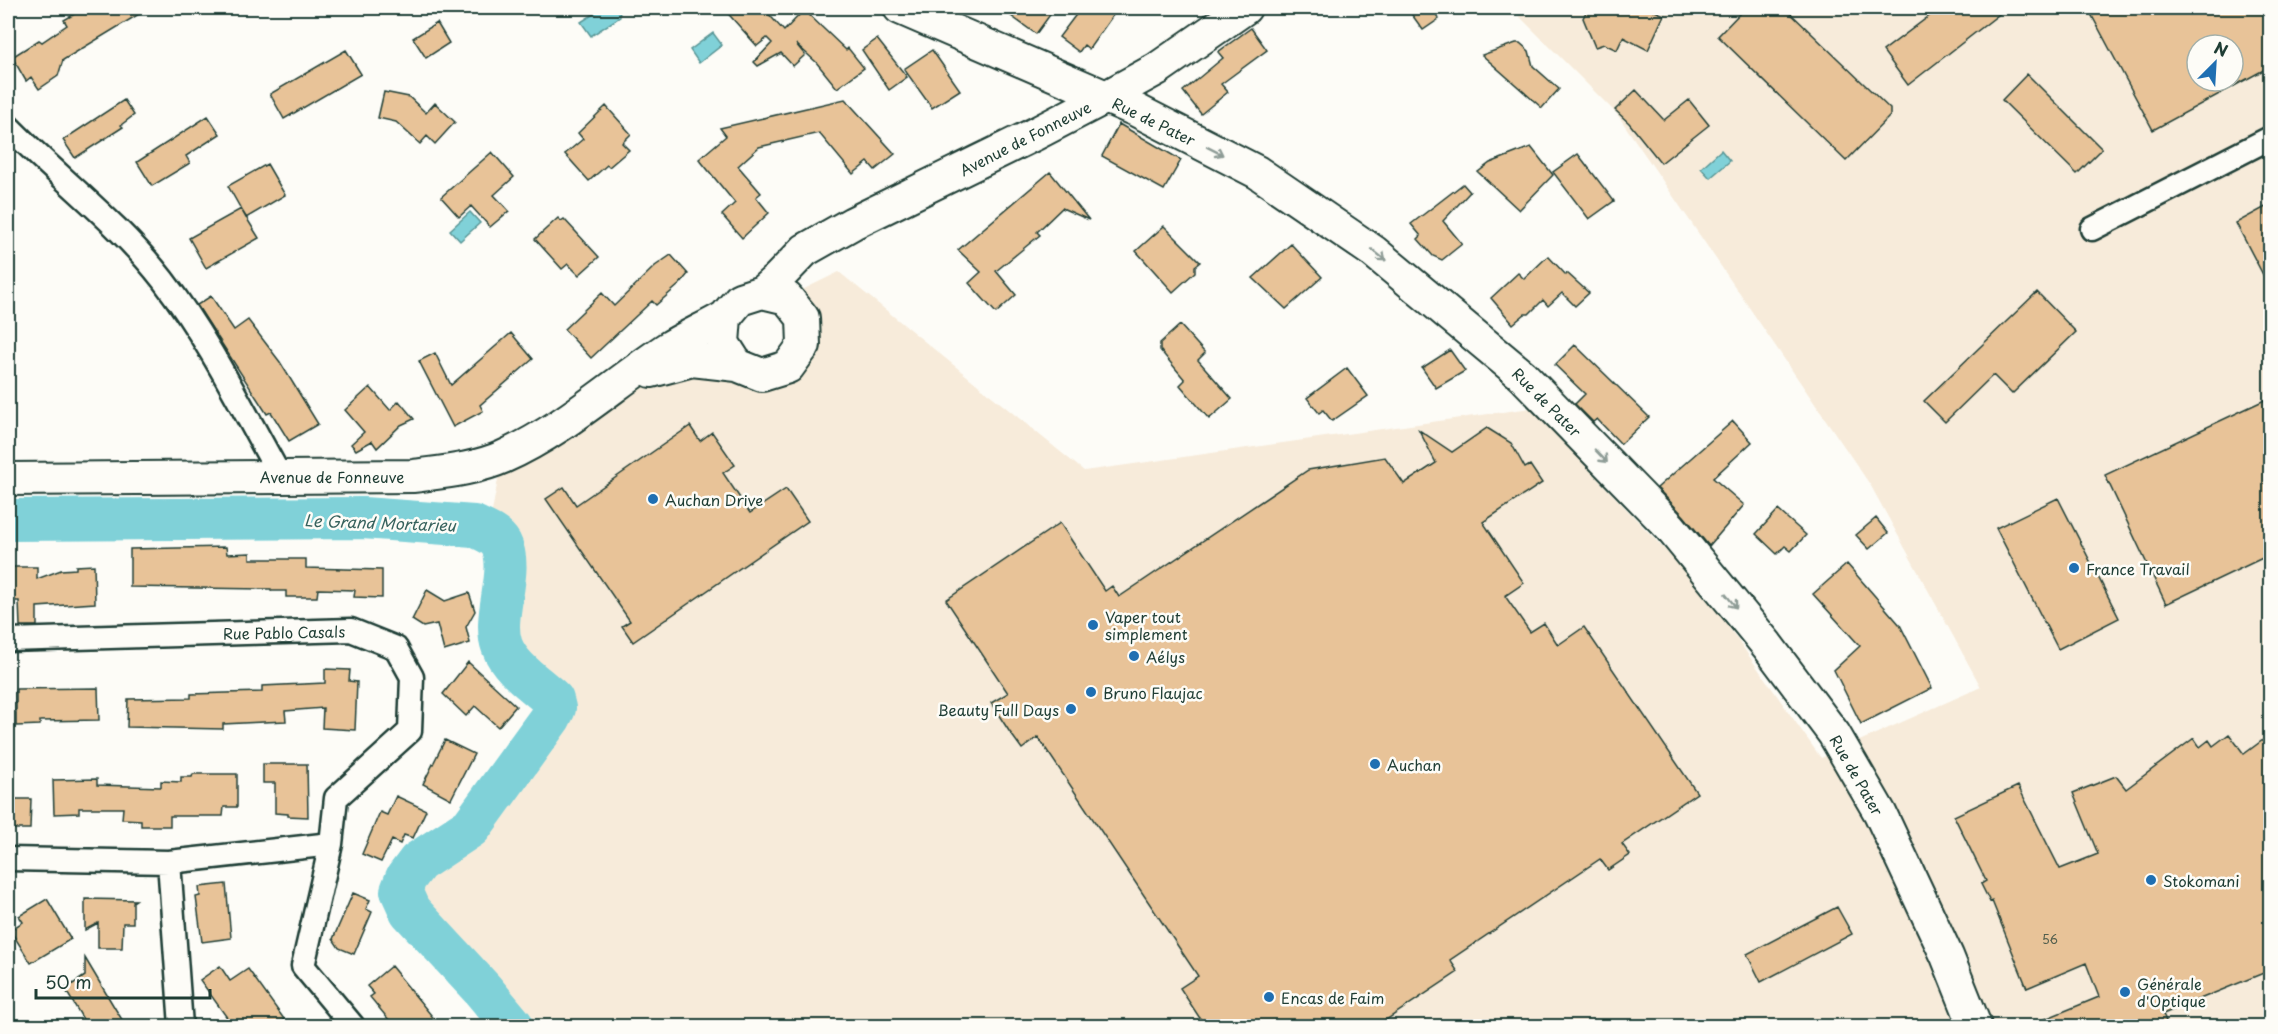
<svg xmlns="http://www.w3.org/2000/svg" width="2278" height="1034" viewBox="0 0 2278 1034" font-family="'Playpen Sans',sans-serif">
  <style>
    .built { fill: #f7ebda; fill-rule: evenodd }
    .water { fill: #80d1d8; stroke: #599696; stroke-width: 1.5 }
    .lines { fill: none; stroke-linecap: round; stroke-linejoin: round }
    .river { stroke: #80d1d8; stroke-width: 42 }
    .building { fill: #e8c398; stroke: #1f3d34; stroke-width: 1.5; fill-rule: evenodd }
    .street-casing { stroke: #1f3d34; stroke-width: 27 }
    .secondary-casing { stroke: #1f3d34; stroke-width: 36 }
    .street { stroke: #fdfcf7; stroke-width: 22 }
    .secondary { stroke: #fdfcf7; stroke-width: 32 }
    .oneway { stroke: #8e9c96 }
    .poi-dot { fill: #1f6fb2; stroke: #fdfcf7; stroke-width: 2 }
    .labels { text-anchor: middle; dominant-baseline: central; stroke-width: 5; stroke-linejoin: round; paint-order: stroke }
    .number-label { font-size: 12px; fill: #515e4d }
    .street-label { font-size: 15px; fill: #1f3d34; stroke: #fdfcf7 }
    .poi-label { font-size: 15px; fill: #1f3d34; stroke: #fdfcf7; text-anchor: start }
    .water-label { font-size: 16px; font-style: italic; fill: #37625d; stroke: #fdfcf7 }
  </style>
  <rect width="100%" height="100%" fill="#fdfcf7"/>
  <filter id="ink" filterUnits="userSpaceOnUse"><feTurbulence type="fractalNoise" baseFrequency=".0167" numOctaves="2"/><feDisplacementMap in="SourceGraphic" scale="12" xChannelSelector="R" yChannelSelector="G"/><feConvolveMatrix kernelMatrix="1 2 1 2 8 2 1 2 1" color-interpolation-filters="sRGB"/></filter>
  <g filter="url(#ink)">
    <path class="built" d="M 1511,8 L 2270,8 L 2270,1026 L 513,1026 L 483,990 L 410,911 L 401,891 L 406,878 L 418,862 L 471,827 L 550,718 L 554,708 L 553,700 L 509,660 L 498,635 L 504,564 L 501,544 L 488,533 L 502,458 L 630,376 L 788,367 L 800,291 L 839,272 L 1084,471 L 1531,408 L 1701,588 L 1821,758 L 1981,687 L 1871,486 L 1617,114 ZM 2197,45 L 2233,45 L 2233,81 L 2197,81 Z"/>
    <path class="water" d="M 603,8 L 619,8 L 620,17 L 591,36 L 581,22 Z
      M 713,33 L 722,45 L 699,63 L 690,50 Z
      M 1721,150 L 1730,161 L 1710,178 L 1701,168 Z
      M 470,212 L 480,223 L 460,241 L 450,230 Z"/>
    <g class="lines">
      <path class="river" d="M 8,520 L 363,518 L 474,526 C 482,530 496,535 501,544 C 515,571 491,616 502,646 C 510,668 536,684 553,700 L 555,708 L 550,718 L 471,827 L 418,862 L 406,878 L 401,891 L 410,911 L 483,990 L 513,1026"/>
    </g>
    <path class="building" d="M 85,8 L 149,8 L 63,60 L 58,76 L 39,89 L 31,77 L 26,81 L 12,57 L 39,40 L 42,42 L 67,25 L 64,20 Z
      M 723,8 L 763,8 L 784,31 L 804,10 L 846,50 L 848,48 L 864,68 L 837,88 L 816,62 L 796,44 L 805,55 L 793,66 L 781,53 L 758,66 L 754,62 L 772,43 L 767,38 L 757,46 Z
      M 1000,8 L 1055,8 L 1036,34 Z
      M 1081,8 L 1118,8 L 1089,49 L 1084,45 L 1079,52 L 1059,37 Z
      M 1407,8 L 1432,8 L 1439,19 L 1423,30 Z
      M 1588,8 L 1648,8 L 1664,15 L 1648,50 L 1623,37 L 1617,50 L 1604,44 L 1595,47 L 1583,18 Z
      M 1745,8 L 1785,8 L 1890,109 L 1890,116 L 1846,161 L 1718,36 Z
      M 1940,8 L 2007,8 L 1908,85 L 1883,51 Z
      M 2100,8 L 2271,8 L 2271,66 L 2153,130 L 2091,14 ZM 2197,45 L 2233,45 L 2233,81 L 2197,81 Z
      M 437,23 L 449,43 L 426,58 L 413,38 Z
      M 1251,28 L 1267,50 L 1221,84 L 1228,92 L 1201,114 L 1183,91 L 1223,58 L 1218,52 Z
      M 877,39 L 907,77 L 889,90 L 862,50 Z
      M 1516,43 L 1520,43 L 1529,51 L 1533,66 L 1559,89 L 1542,108 L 1482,55 Z
      M 346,50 L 361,74 L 284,119 L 270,94 Z
      M 932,50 L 960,90 L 932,108 L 904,69 Z
      M 2027,74 L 2102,149 L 2077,174 L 2002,100 Z
      M 1636,90 L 1664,120 L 1689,100 L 1709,125 L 1661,163 L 1629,123 L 1615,110 Z
      M 384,92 L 409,97 L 426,113 L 435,103 L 455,122 L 435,144 L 427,136 L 420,144 L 396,122 L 378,118 Z
      M 845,99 L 895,154 L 875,170 L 868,162 L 853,174 L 819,133 L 759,147 L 738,166 L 761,193 L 756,197 L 769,213 L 742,238 L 722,215 L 735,203 L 699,159 L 726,136 L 720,128 Z
      M 124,100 L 134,115 L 121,125 L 123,127 L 75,158 L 63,140 Z
      M 606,106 L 631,134 L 622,143 L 629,150 L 609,167 L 607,165 L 589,181 L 565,154 L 583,139 L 578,133 Z
      M 208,116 L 220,134 L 186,156 L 190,163 L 152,186 L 137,162 Z
      M 1119,124 L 1181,160 L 1164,190 L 1102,156 Z
      M 1531,147 L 1553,175 L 1519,210 L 1478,172 L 1490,163 Z
      M 492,152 L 514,177 L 494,195 L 509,211 L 490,227 L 471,206 L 459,217 L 441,197 Z
      M 1578,154 L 1614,201 L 1589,219 L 1553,172 Z
      M 267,164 L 285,195 L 246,218 L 228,186 Z
      M 1050,172 L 1089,220 L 1062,208 L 1037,232 L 1040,235 L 996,271 L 1016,295 L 996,313 L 969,283 L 981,272 L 958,250 Z
      M 1463,184 L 1470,192 L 1443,221 L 1462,244 L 1442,260 L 1433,256 L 1418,239 L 1421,236 L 1411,224 Z
      M 2271,204 L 2271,290 L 2236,223 Z
      M 241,209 L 259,238 L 206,268 L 189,238 Z
      M 558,218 L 561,221 L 564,219 L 599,257 L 579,275 L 568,264 L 562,269 L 535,239 Z
      M 1164,226 L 1200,262 L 1195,266 L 1195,272 L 1173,292 L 1136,251 Z
      M 1291,244 L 1322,277 L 1286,309 L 1253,278 Z
      M 671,255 L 688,274 L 680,284 L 656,305 L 652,301 L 591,358 L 564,329 L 602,293 L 614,306 L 655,266 Z
      M 1548,256 L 1566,275 L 1567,273 L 1589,293 L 1575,306 L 1562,293 L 1548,306 L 1543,300 L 1529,314 L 1525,314 L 1513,324 L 1491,298 L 1518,273 L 1524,279 Z
      M 2037,292 L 2076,332 L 2012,394 L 1993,375 L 1945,422 L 1924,401 Z
      M 211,296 L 234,330 L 248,320 L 280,362 L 318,424 L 289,441 L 271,412 L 267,414 L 197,305 Z
      M 1180,325 L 1205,353 L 1198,360 L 1232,399 L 1209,419 L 1180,385 L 1185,380 L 1160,350 L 1160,343 Z
      M 511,333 L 533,359 L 480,405 L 483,411 L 453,427 L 419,361 L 435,353 L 451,385 Z
      M 1575,345 L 1649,417 L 1621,444 L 1597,419 L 1593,422 L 1575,404 L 1585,394 L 1555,365 Z
      M 1450,350 L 1465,371 L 1436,388 L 1422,368 Z
      M 1347,368 L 1368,396 L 1332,421 L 1323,410 L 1319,413 L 1307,398 Z
      M 370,387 L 390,410 L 399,401 L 414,419 L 401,425 L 377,448 L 372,441 L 356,450 L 351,444 L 364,432 L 345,410 Z
      M 2271,397 L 2271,554 L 2166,604 L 2105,475 Z
      M 1733,421 L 1752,442 L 1713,478 L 1744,505 L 1709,546 L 1684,516 L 1657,488 Z
      M 690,426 L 700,441 L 712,432 L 735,465 L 723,473 L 750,513 L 786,489 L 808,521 L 633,642 L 622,626 L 630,621 L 546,499 L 564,487 L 576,505 Z
      M 1487,428 L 1511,443 L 1525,468 L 1530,465 L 1542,483 L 1483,522 L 1524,583 L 1505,596 L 1530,632 L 1544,623 L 1558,645 L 1584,627 L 1697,793 L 1622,844 L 1630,855 L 1608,870 L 1600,859 L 1450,960 L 1458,972 L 1377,1026 L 1205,1026 L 1180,988 L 1198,976 L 1038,737 L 1022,749 L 1009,731 L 991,703 L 1008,693 L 946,600 L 1060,523 L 1105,591 L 1112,586 L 1119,597 L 1308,470 L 1385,457 L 1404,484 L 1436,463 L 1419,430 L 1452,452 Z
      M 2058,498 L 2119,618 L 2058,649 L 1996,528 Z
      M 1778,510 L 1806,535 L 1791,551 L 1785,546 L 1777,554 L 1756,534 Z
      M 1876,518 L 1888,533 L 1869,549 L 1856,535 Z
      M 226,547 L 227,554 L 250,553 L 250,559 L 306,559 L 306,568 L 382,570 L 382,598 L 354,597 L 355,590 L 318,589 L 317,597 L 286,597 L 286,591 L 271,591 L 271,589 L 130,587 L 130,549 Z
      M 1847,564 L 1900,625 L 1932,688 L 1861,724 L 1834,670 L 1860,646 L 1813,594 Z
      M 94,565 L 95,603 L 37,607 L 37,626 L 20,626 L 19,601 L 8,601 L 8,567 L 37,567 L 37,579 L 61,570 L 76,569 L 76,566 Z
      M 427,590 L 445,601 L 469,593 L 475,611 L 466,627 L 470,643 L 444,651 L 437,624 L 423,627 L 412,620 Z
      M 468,662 L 516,706 L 498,727 L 475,706 L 466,716 L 443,694 Z
      M 325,669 L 350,670 L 349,681 L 357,682 L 355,730 L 322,728 L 323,708 L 285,711 L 286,721 L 223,724 L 223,729 L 127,727 L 128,699 L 191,698 L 191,694 L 262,692 L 262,686 L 325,683 Z
      M 98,688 L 99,720 L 40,721 L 40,725 L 16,726 L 16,689 Z
      M 2229,734 L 2244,754 L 2271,734 L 2271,970 L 2163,1014 L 2166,1021 L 2153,1026 L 2028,1026 L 2099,997 L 2086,963 L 2027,988 L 1992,901 L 1990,902 L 1981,884 L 1986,881 L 1954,816 L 2018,786 L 2060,869 L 2098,854 L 2073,793 L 2116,776 L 2126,789 L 2194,738 L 2200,747 L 2209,740 L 2213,746 Z
      M 445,740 L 474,754 L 451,799 L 423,784 Z
      M 263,764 L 307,764 L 308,817 L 288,816 L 288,814 L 275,813 L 275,783 L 263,783 Z
      M 193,774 L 237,774 L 237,807 L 224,807 L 223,816 L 170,816 L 170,826 L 141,826 L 141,820 L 122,819 L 123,808 L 79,808 L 79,813 L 54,814 L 53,780 L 97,779 L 97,785 L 161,787 L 161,781 L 181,782 L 181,777 L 192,777 Z
      M 396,796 L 426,810 L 413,838 L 404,835 L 400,844 L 392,840 L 381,862 L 362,854 L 380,812 L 387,815 Z
      M 8,799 L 31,799 L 30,829 L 8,829 Z
      M 226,884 L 231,938 L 202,942 L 196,897 L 200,896 L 199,887 Z
      M 353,893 L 370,900 L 366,909 L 372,912 L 354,954 L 339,948 L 333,939 Z
      M 47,899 L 71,939 L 31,963 L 10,930 L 23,922 L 19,916 Z
      M 85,899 L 136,900 L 133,902 L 133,923 L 123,923 L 122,948 L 98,948 L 98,923 L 85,930 Z
      M 1837,907 L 1852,934 L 1761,982 L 1747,954 Z
      M 85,958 L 116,1010 L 126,1026 L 87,1026 L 65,989 L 85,976 Z
      M 220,966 L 230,981 L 248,969 L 289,1026 L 233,1026 L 200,980 Z
      M 391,966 L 440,1026 L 394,1026 L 370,997 L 374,994 L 367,986 Z"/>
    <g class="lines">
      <g class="street-casing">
        <path id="street" d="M 8,126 C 59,178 118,222 163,280 C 209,340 243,410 280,476
          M 2092,229 L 2270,138
          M 8,640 L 351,630 L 396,648 L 412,677 L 410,731 L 336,798 L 331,844 L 169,862 L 8,859
          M 331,844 L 303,966 L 353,1026
          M 169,862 L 181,1026"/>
      </g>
      <g class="secondary-casing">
        <path id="secondary" d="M 900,8 L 1136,110 L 1257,172 L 1374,252 L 1522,375 L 1670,527 L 1767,645 L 1834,734 L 1880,813 L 1947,956 L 1975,1026
          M 762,292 L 787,298 L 803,318 L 804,345 L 788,367 L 762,375 L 737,365 L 723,343 L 725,317 L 740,299 L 762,292 L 778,278 L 805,250 L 853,223 L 1033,135 L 1106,97 L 1157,69 L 1245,8
          M 651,371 L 692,360 L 737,365
          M 8,479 L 414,476 C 443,472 476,469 503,457 C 564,430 613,384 668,348 C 686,337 706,328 725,317"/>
      </g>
      <use href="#street" class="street"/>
      <use href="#secondary" class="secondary"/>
    </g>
    <defs><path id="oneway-shaft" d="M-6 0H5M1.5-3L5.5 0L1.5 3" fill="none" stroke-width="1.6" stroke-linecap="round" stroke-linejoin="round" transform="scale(1.5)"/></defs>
    <g class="oneway">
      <use href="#oneway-shaft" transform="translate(1215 151) rotate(27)"/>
      <use href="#oneway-shaft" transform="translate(1379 255) rotate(39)"/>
      <use href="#oneway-shaft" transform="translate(1601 456) rotate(46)"/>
      <use href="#oneway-shaft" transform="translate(1731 601) rotate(51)"/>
    </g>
  </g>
  <g class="poi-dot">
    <circle cx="653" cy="499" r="6"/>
    <circle cx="2074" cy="568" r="6"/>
    <circle cx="1093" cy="625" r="6"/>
    <circle cx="1134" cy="656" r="6"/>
    <circle cx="1091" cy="692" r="6"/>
    <circle cx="1071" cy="709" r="6"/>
    <circle cx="1375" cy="764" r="6"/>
    <circle cx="2151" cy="880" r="6"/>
    <circle cx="2125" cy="992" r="6"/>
    <circle cx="1269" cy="997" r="6"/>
  </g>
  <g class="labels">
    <g class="number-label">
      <text x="2050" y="939">56</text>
    </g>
    <g class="street-label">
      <text transform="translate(1154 121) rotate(26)">Rue de Pater</text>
      <text transform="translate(1025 138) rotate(-27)">Avenue de Fonneuve</text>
      <text transform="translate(1547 402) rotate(45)">Rue de Pater</text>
      <text x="332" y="476">Avenue de Fonneuve</text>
      <text transform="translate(284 632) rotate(-1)">Rue Pablo Casals</text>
      <text transform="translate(1857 775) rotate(60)">Rue de Pater</text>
    </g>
    <g class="poi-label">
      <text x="665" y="499">Auchan Drive</text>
      <text x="2086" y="568">France Travail</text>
      <text x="1105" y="616">Vaper tout<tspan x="1105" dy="17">simplement</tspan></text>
      <text x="1146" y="656">Aélys</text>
      <text x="1103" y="692">Bruno Flaujac</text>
      <text x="1059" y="709" text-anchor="end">Beauty Full Days</text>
      <text x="1387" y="764">Auchan</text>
      <text x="2163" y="880">Stokomani</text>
      <text x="2137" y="983">Générale<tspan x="2137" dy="17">d'Optique</tspan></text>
      <text x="1281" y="997">Encas de Faim</text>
    </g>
    <g class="water-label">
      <text transform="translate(380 522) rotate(2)">Le Grand Mortarieu</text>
    </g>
  </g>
  <rect width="2278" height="1034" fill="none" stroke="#fdfcf7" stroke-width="30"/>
  <rect x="15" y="15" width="2248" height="1004" fill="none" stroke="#1f3d34" stroke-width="2" filter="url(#ink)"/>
  <g transform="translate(2215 63) rotate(24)"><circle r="28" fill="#fdfcf7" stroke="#a4b0a9" stroke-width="1.5"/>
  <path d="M0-4.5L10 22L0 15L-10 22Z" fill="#1f6fb2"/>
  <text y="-9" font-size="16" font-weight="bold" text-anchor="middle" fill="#1f3d34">N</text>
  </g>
  <path d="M36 989v9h174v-9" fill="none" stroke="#1f3d34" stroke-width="3"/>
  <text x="45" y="989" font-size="18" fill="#1f3d34" stroke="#fdfcf7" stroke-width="4.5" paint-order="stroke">50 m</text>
</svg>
